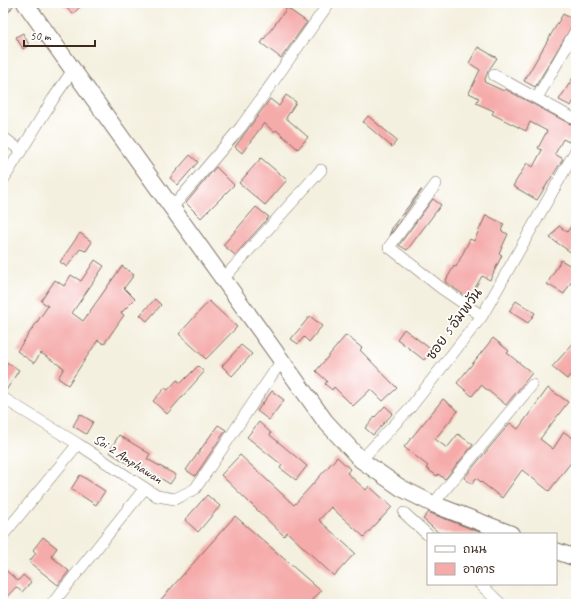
<svg xmlns="http://www.w3.org/2000/svg" width="579" height="607" viewBox="0 0 579 607" font-family="Caveat,'Playpen Sans Thai',sans-serif">
  <style>
    .building { fill: #f5abaa }
    .lines { fill: none; stroke-linecap: round; stroke-linejoin: round }
    .street-casing { stroke: #7c6f62; stroke-width: 12 }
    .secondary-casing { stroke: #7c6f62; stroke-width: 18 }
    .street { stroke: #fff; stroke-width: 11 }
    .secondary { stroke: #fff; stroke-width: 16 }
    .labels { text-anchor: middle; dominant-baseline: central; stroke-width: 3.5; stroke-linejoin: round; paint-order: stroke }
    .street-label { font-size: 14px; fill: #3b2a1e; stroke: #fff }
  </style>
  <rect width="100%" height="100%" fill="#fff"/>
  <filter id="ink" filterUnits="userSpaceOnUse"><feTurbulence type="fractalNoise" baseFrequency=".025" numOctaves="2"/><feDisplacementMap in="SourceGraphic" scale="8" xChannelSelector="R" yChannelSelector="G"/><feConvolveMatrix kernelMatrix="1 2 1 2 8 2 1 2 1" color-interpolation-filters="sRGB"/></filter>
  <filter id="wash" filterUnits="userSpaceOnUse"><feTurbulence type="fractalNoise" baseFrequency=".012" numOctaves="4" result="noise"/><feDisplacementMap in="SourceGraphic" scale="16" xChannelSelector="R" yChannelSelector="G"/><feGaussianBlur stdDeviation="0.9" result="paint"/><feColorMatrix in="noise" values="0 0 0 0 0 0 0 0 0 0 0 0 0 0 0 0 0 1.4 0 .05"/><feComposite in="paint" operator="in"/></filter>
  <g filter="url(#wash)">
    <rect width="100%" height="100%" fill="#f4f0df"/>
    <g id="blocks">
      <path class="building" d="M 3,3 L 15,3 L 3,20 Z
        M 61,3 L 84,3 L 73,14 Z
        M 287,8 L 307,22 L 281,58 L 261,43 Z
        M 563,14 L 575,21 L 535,87 L 524,81 Z
        M 23,33 L 29,45 L 23,49 L 16,37 Z
        M 478,47 L 497,58 L 488,71 L 484,82 L 504,91 L 505,89 L 576,127 L 569,142 L 563,139 L 555,154 L 563,159 L 537,200 L 513,186 L 527,163 L 533,167 L 542,150 L 538,148 L 547,131 L 530,122 L 526,131 L 492,114 L 494,111 L 476,103 L 479,98 L 469,93 L 480,70 L 469,63 Z
        M 576,73 L 576,97 L 571,106 L 559,100 Z
        M 286,95 L 296,102 L 286,118 L 308,137 L 298,149 L 276,130 L 274,132 L 264,123 L 242,153 L 235,147 L 270,99 L 279,106 Z
        M 368,116 L 397,140 L 392,147 L 363,122 Z
        M 190,155 L 198,162 L 178,185 L 170,178 Z
        M 261,158 L 287,180 L 265,205 L 239,183 Z
        M 216,167 L 234,185 L 201,218 L 186,203 Z
        M 421,190 L 422,190 L 389,236 L 393,226 Z
        M 433,199 L 441,205 L 407,250 L 399,245 Z
        M 256,207 L 269,217 L 235,255 L 223,245 Z
        M 486,215 L 504,224 L 501,231 L 508,234 L 499,254 L 502,255 L 490,280 L 482,276 L 469,298 L 445,282 L 454,266 L 456,267 L 470,239 L 474,241 Z
        M 576,219 L 576,247 L 572,253 L 550,238 L 559,226 L 567,232 Z
        M 80,233 L 92,242 L 86,251 L 80,249 L 67,267 L 60,262 Z
        M 95,260 L 104,266 L 72,313 L 83,321 L 122,266 L 134,275 L 124,288 L 135,299 L 121,313 L 124,315 L 104,344 L 98,340 L 68,385 L 58,378 L 64,368 L 41,353 L 34,363 L 17,351 L 48,306 L 41,301 L 55,280 L 64,286 L 71,275 L 81,281 Z
        M 561,260 L 576,269 L 576,274 L 564,294 L 547,284 Z
        M 155,299 L 161,305 L 147,321 L 140,315 Z
        M 209,301 L 237,327 L 206,359 L 179,334 Z
        M 516,301 L 535,313 L 528,323 L 509,311 Z
        M 310,316 L 322,326 L 309,342 L 304,337 L 298,344 L 291,339 Z
        M 404,329 L 432,350 L 424,360 L 397,339 Z
        M 346,335 L 362,348 L 360,350 L 397,388 L 383,401 L 371,389 L 353,406 L 334,387 L 332,390 L 325,384 L 327,381 L 316,371 Z
        M 493,338 L 509,351 L 507,353 L 532,373 L 506,405 L 481,385 L 472,396 L 457,383 Z
        M 576,340 L 576,367 L 567,379 L 552,367 Z
        M 241,345 L 252,354 L 232,376 L 222,366 Z
        M 3,360 L 19,370 L 5,392 L 3,391 Z
        M 198,366 L 204,372 L 167,414 L 153,401 L 165,388 L 168,390 L 177,380 L 181,383 Z
        M 548,388 L 568,402 L 540,439 L 553,449 L 564,432 L 576,440 L 576,456 L 549,491 L 522,470 L 502,498 L 476,478 L 472,484 L 464,478 L 510,423 L 518,429 Z
        M 272,391 L 284,400 L 269,420 L 257,411 Z
        M 443,399 L 458,411 L 435,439 L 447,448 L 458,434 L 473,445 L 445,479 L 438,474 L 437,476 L 426,468 L 428,466 L 404,447 Z
        M 385,406 L 393,413 L 373,435 L 365,428 Z
        M 80,414 L 93,422 L 86,434 L 73,426 Z
        M 259,422 L 271,433 L 270,435 L 307,466 L 296,480 L 280,468 L 282,465 L 247,437 Z
        M 218,425 L 226,430 L 195,476 L 186,470 Z
        M 119,435 L 150,454 L 147,459 L 176,475 L 170,484 L 142,467 L 140,471 L 109,452 Z
        M 240,455 L 294,505 L 337,457 L 350,469 L 347,473 L 366,490 L 369,486 L 392,507 L 364,537 L 331,507 L 319,520 L 355,553 L 334,576 L 287,532 L 284,536 L 221,475 Z
        M 80,475 L 105,491 L 96,505 L 71,489 Z
        M 207,495 L 220,506 L 198,532 L 185,520 Z
        M 429,512 L 430,513 L 485,534 L 440,534 L 423,519 Z
        M 235,516 L 321,591 L 309,604 L 157,604 Z
        M 43,537 L 57,548 L 51,556 L 69,571 L 58,585 L 29,562 L 36,553 L 33,550 Z
        M 3,568 L 18,581 L 23,575 L 31,582 L 22,592 L 16,587 L 3,601 Z"/>
    </g>
  </g>
  <g filter="url(#ink)">
    <use href="#blocks" fill-opacity="0" stroke="#7c6f62" stroke-width="1"/>
    <g class="lines">
      <g class="street-casing">
        <path id="street" d="M 494,75 L 576,120
          M 537,98 L 576,30
          M 3,137 L 21,151
          M 3,180 L 53,99 L 73,70
          M 436,184 L 389,247 L 441,288 L 482,316
          M 172,208 L 241,127 L 329,3
          M 224,278 L 321,170
          M 3,398 L 78,444
          M 361,460 L 410,408 L 482,316 L 576,150
          M 433,504 L 532,385
          M 404,513 L 428,535
          M 3,535 L 78,444 L 157,496 L 175,499 L 195,489 L 282,360
          M 480,584 L 501,604
          M 52,604 L 145,488"/>
      </g>
      <g class="secondary-casing">
        <path id="secondary" d="M 25,3 L 325,421 L 361,460 L 401,488 L 433,504 L 511,534
          M 556,551 L 576,558"/>
      </g>
      <use href="#street" class="street"/>
      <use href="#secondary" class="secondary"/>
    </g>
  </g>
  <g class="labels">
    <g class="street-label">
      <text transform="translate(454 324) rotate(-54)">ซอย 5 อัมพวัน</text>
      <text transform="translate(128 459) rotate(33)">Soi 2 Amphawan</text>
    </g>
  </g>
  <rect width="579" height="607" fill="none" stroke="#fff" stroke-width="16"/>
  <rect x="427" y="533" width="130" height="52" fill="#ffffff" stroke="#b1aaa5"/>
  <rect x="435" y="546" width="20" height="6" fill="#ffffff" stroke="#b1aaa5"/>
  <text x="463" y="553" font-size="12" fill="#3b2a1e">ถนน</text>
  <rect x="435" y="563" width="20" height="12" fill="#f5abaa" stroke="#b1aaa5"/>
  <text x="463" y="573" font-size="12" fill="#3b2a1e">อาคาร</text>
  <path d="M24 40v6h71v-6" fill="none" stroke="#3b2a1e" stroke-width="2"/>
  <text x="30" y="40" font-size="12" fill="#3b2a1e" stroke="#ffffff" stroke-width="3" paint-order="stroke">50 m</text>
</svg>
